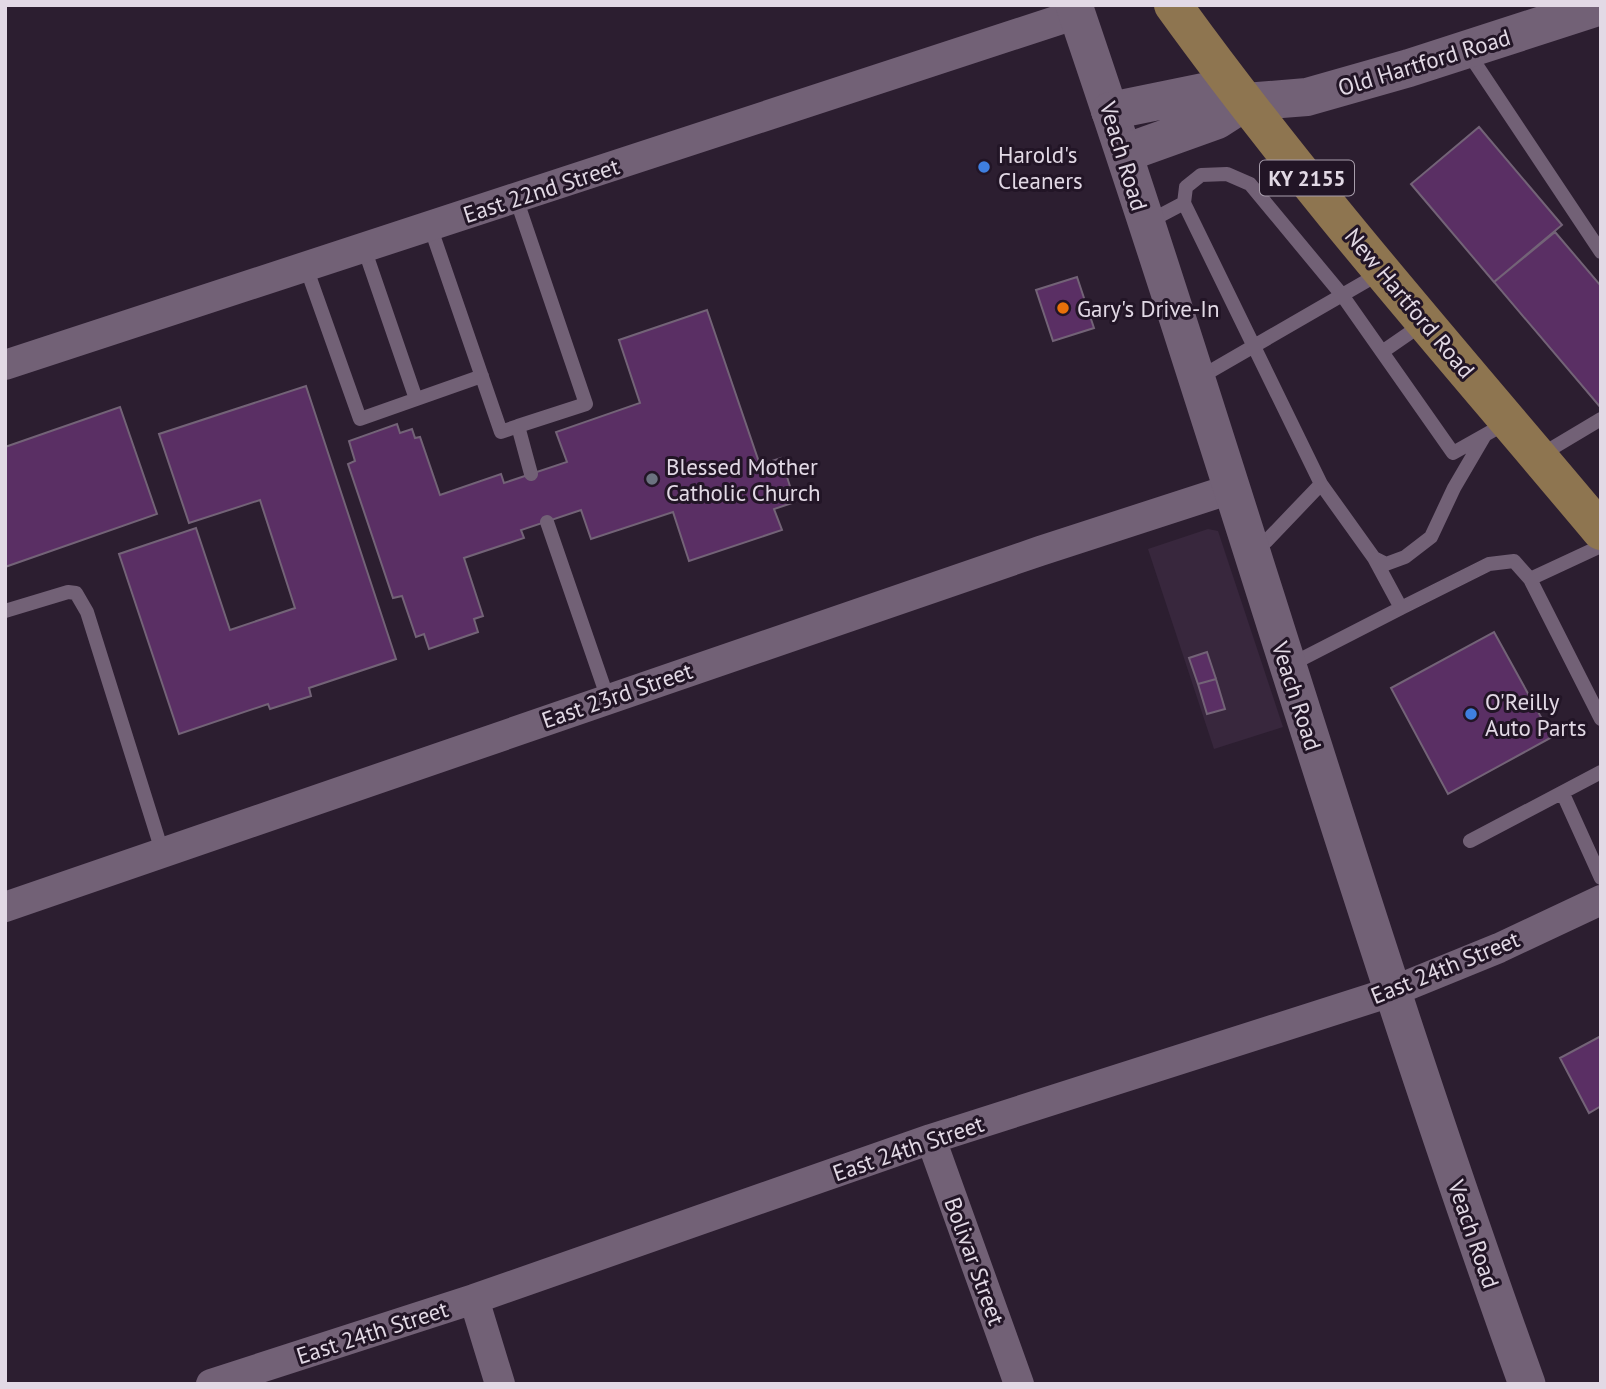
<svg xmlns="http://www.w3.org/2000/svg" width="1606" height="1389" viewBox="0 0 1606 1389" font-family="'PT Sans',sans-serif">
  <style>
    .built { fill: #38273d }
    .building { fill: #5a2f64; stroke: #736377; stroke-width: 2 }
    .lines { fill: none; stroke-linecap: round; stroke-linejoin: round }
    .service { stroke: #726176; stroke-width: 14 }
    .minor { stroke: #726176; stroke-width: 30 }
    .tertiary { stroke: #726176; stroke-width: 37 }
    .secondary { stroke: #726176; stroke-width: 38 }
    .primary { stroke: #8e7550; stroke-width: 38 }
    .shop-dot { fill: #3f7fe0; stroke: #221526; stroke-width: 2.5 }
    .food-dot { fill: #e8710a; stroke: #221526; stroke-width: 2.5 }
    .worship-dot { fill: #6b7280; stroke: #221526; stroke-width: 2.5 }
    .labels { text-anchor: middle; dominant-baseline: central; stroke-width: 6; stroke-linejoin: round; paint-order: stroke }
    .shield { fill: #221526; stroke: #a89eac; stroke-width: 2 }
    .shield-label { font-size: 21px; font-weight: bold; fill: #e2d9e5 }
    .street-label { font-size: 23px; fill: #e2d9e5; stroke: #221526 }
    .poi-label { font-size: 23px; fill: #e2d9e5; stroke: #221526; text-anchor: start }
  </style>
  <rect width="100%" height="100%" fill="#2c1e30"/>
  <path class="built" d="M 1208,529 L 1218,531 L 1283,727 L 1214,749 L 1148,549 Z"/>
  <path class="building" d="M 1479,127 L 1562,225 L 1494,282 L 1411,184 Z
    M 1555,232 L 1601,286 L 1601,408 L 1494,282 Z
    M 1077,277 L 1094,328 L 1053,341 L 1036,290 Z
    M 707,310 L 760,465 L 781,458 L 795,502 L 774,509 L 782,530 L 689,561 L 673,512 L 591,539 L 581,510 L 521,530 L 524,538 L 464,558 L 483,616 L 474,619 L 478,632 L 429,649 L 424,634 L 416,637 L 402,596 L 393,598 L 348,464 L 355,461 L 349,441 L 397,424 L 400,433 L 412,429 L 415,438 L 420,437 L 440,495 L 501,474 L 504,483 L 567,462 L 556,432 L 640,403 L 619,340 Z
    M 306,386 L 396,659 L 309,688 L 311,696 L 270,709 L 268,704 L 179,734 L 119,554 L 196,528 L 230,630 L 295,608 L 260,500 L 189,523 L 159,434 Z
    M 120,407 L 157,514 L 5,567 L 5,447 Z
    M 1494,632 L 1552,737 L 1448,794 L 1391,688 Z
    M 1207,652 L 1216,679 L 1198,684 L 1189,658 Z
    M 1216,679 L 1225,709 L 1207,714 L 1198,684 Z
    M 1601,1036 L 1601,1106 L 1589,1113 L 1560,1058 Z"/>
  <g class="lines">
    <path class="service" d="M 1467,51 L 1601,252
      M 516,198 L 586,404 L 518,426 L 531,474
      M 1148,222 L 1184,203
      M 430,226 L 501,432 L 518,426
      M 364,248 L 416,399
      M 306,267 L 360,419 L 482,376
      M 1382,352 L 1424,323
      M 1197,379 L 1382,272
      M 1485,435 L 1454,488 L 1431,537 L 1405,557 L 1386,564 L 1374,558 L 1321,484 L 1184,203 L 1186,187 L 1201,175 L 1227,174 L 1250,184 L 1342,295 L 1453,453 L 1508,422
      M 1539,456 L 1601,419
      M 547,522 L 608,699
      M 1254,554 L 1321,484
      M 1530,579 L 1601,546
      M 1401,608 L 1489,564 L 1514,561 L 1530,579 L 1601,719
      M 5,611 L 68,592 L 76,593 L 87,612 L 162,851
      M 1288,666 L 1401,608 L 1374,558
      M 1563,794 L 1601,878
      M 1470,841 L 1601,772"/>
    <path class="minor" d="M 5,365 L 1077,14
      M 5,907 L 1040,551 L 1231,489
      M 931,1139 L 1019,1384
      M 474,1299 L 500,1384
      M 211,1384 L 474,1299 L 931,1139 L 1391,992 L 1499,948 L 1601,900"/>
    <path class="tertiary" d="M 1074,5 C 1230,463 1363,929 1527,1384"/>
    <path class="secondary" d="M 1110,111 L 1203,92 L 1245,102 L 1307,97 L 1409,68 L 1601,6
      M 1125,153 L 1217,120 L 1245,102"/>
    <path class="primary" d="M 1173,5 C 1305,188 1456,358 1601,531"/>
  </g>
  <g class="shop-dot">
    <circle cx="984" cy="167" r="7"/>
    <circle cx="1471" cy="714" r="7"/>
  </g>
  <circle class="food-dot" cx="1063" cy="308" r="7"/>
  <circle class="worship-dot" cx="652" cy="479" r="7"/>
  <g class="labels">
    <rect class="shield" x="1260" y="160.5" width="94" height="35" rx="5"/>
    <g class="shield-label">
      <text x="1307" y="178">KY 2155</text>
    </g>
    <g class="street-label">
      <text transform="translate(1424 62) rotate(-17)">Old Hartford Road</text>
      <text transform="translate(1124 156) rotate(73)">Veach Road</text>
      <text transform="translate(541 190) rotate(-18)">East 22nd Street</text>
      <text transform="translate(1410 303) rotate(50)">New Hartford Road</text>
      <text transform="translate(617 695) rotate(-19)">East 23rd Street</text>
      <text transform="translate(1297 696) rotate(72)">Veach Road</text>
      <text transform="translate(1445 967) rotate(-22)">East 24th Street</text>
      <text transform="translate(908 1148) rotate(-19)">East 24th Street</text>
      <text transform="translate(1474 1234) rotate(71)">Veach Road</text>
      <text transform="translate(975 1261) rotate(70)">Bolivar Street</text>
      <text transform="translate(372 1332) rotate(-18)">East 24th Street</text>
    </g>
    <g class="poi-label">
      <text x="998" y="154">Harold's<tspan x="998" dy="26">Cleaners</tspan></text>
      <text x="1077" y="308">Gary's Drive-In</text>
      <text x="666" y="466">Blessed Mother<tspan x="666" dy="26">Catholic Church</tspan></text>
      <text x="1485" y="701">O'Reilly<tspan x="1485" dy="26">Auto Parts</tspan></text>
    </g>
  </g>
  <rect width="1606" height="1389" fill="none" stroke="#e2d9e5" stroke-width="14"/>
</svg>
